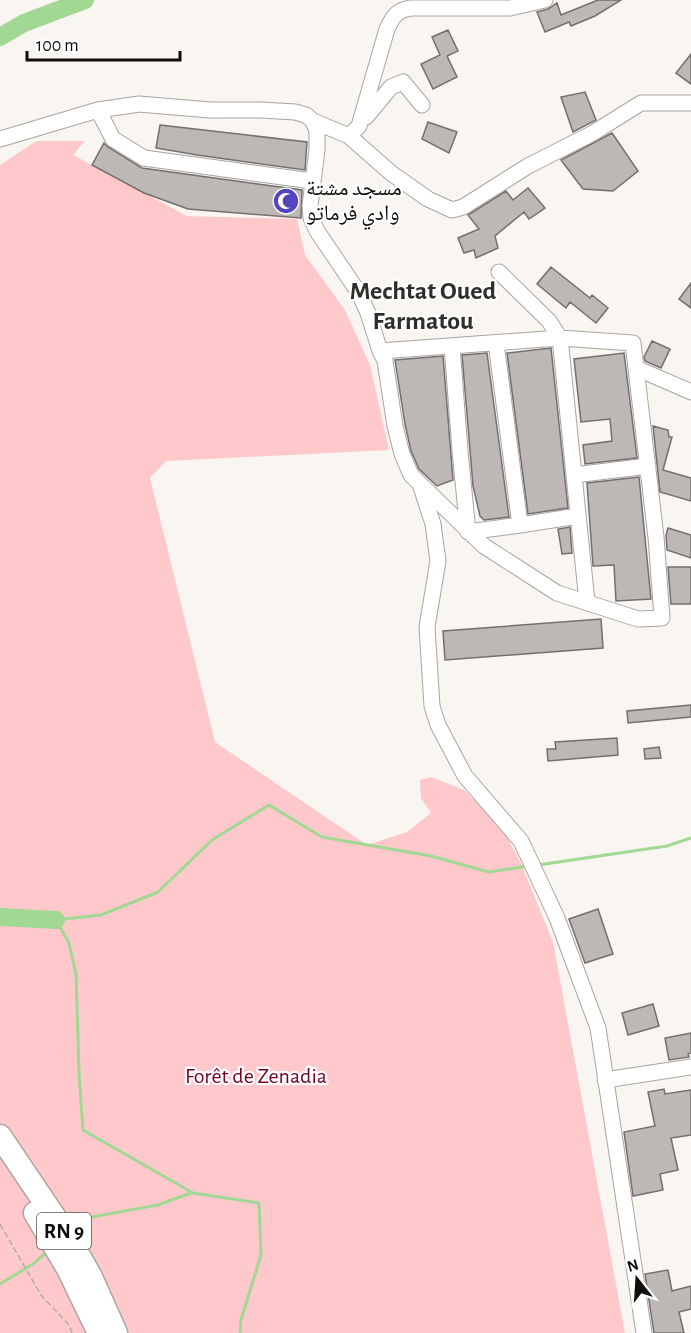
<svg xmlns="http://www.w3.org/2000/svg" width="691" height="1333" viewBox="0 0 691 1333" font-family="'Alegreya Sans','Noto Naskh Arabic',sans-serif">
  <style>
    .green { fill: #ffc8cb }
    .lines { fill: none; stroke-linecap: round; stroke-linejoin: round }
    .stream { stroke: #a0d894; stroke-width: 3 }
    .river { stroke: #a0d894; stroke-width: 18 }
    .building { fill: #bdb7b5; stroke: #746f6c; stroke-width: 1.5 }
    .minor-casing { stroke: #a8a5a1; stroke-width: 17 }
    .highway-casing { stroke: #a8a5a1; stroke-width: 25 }
    .path { stroke: #b0adaa; stroke-width: 1.5; stroke-dasharray: 6 3; stroke-linecap: butt }
    .minor { stroke: #fff; stroke-width: 15 }
    .highway { stroke: #fff; stroke-width: 22 }
    .labels { text-anchor: middle; dominant-baseline: central; stroke-width: 4.5; stroke-linejoin: round; paint-order: stroke }
    .shield { fill: #fff; stroke: #575656; stroke-width: 1.5 }
    .shield-label { font-size: 21px; font-weight: bold; fill: #0f0e0d }
    .poi-label { font-size: 22px; fill: #0f0e0d; stroke: #fff; text-anchor: start }
    .park-label { font-size: 22px; fill: #730222; stroke: #fff }
    .quarter-label { font-size: 26px; font-weight: bold; fill: #302e2a; stroke: #fff }
  </style>
  <rect width="100%" height="100%" fill="#f9f5f1"/>
  <path class="green" d="M 36,141 L 85,141 L 73,155 L 187,216 L 297,219 L 305,255 L 345,310 L 370,365 L 389,450 L 166,461 L 150,478 L 215,742 L 367,845 L 407,832 L 431,813 L 421,798 L 420,780 L 431,777 L 464,790 L 494,819 L 508,839 L 520,861 L 553,942 L 625,1333 L 0,1333 L 0,165 Z"/>
  <g class="lines">
    <path class="stream" d="M 538,865 L 667,846 L 691,838
      M 73,1229 L 86,1218 L 158,1205 L 191,1193
      M 0,1284 L 33,1264 L 48,1251
      M 240,1333 L 241,1320 L 261,1255 L 259,1203 L 193,1193 L 83,1130 L 79,1074 L 76,974 L 69,943 L 56,920 L 101,915 L 158,892 L 212,840 L 269,805 L 322,837 L 431,856 L 489,872 L 529,866"/>
    <path class="river" d="M 0,37 L 24,23 L 85,0
      M 0,917 L 56,920"/>
  </g>
  <path class="building" d="M 598,0 L 621,0 L 595,16 L 571,26 L 569,22 L 545,32 L 537,12 L 548,9 L 557,3 L 561,15 Z
    M 448,30 L 458,51 L 447,56 L 457,77 L 433,89 L 421,64 L 440,55 L 432,37 Z
    M 691,54 L 691,84 L 676,73 Z
    M 585,92 L 596,120 L 573,132 L 561,97 Z
    M 428,122 L 457,132 L 449,153 L 422,139 Z
    M 160,125 L 307,142 L 305,170 L 197,155 L 156,148 Z
    M 612,133 L 638,171 L 613,191 L 583,189 L 561,160 Z
    M 104,143 L 108,147 L 142,168 L 302,190 L 301,218 L 188,209 L 144,193 L 92,165 Z
    M 528,188 L 545,208 L 529,219 L 524,212 L 495,236 L 498,248 L 476,258 L 474,250 L 464,253 L 458,238 L 479,229 L 468,215 L 506,191 L 513,200 Z
    M 551,267 L 590,298 L 592,295 L 608,308 L 596,323 L 570,302 L 566,308 L 537,284 Z
    M 691,283 L 691,308 L 679,299 Z
    M 652,341 L 670,349 L 661,368 L 645,361 L 644,357 Z
    M 551,348 L 568,508 L 528,514 L 507,353 Z
    M 487,353 L 509,517 L 484,520 L 480,516 L 473,486 L 462,355 Z
    M 624,353 L 637,458 L 585,464 L 583,445 L 612,441 L 610,419 L 581,422 L 574,359 Z
    M 443,356 L 453,480 L 437,486 L 419,469 L 411,451 L 405,424 L 395,360 Z
    M 653,426 L 668,430 L 669,437 L 672,437 L 663,470 L 691,478 L 691,501 L 660,492 Z
    M 639,477 L 651,599 L 616,601 L 614,565 L 593,566 L 587,483 Z
    M 570,527 L 572,553 L 562,554 L 558,529 Z
    M 668,528 L 691,535 L 691,558 L 667,550 L 666,535 Z
    M 668,567 L 691,567 L 691,604 L 671,604 Z
    M 601,619 L 603,648 L 445,660 L 443,631 Z
    M 691,705 L 691,717 L 628,723 L 627,711 Z
    M 617,738 L 618,755 L 548,761 L 547,749 L 556,749 L 555,742 Z
    M 659,747 L 661,758 L 645,759 L 644,749 Z
    M 598,909 L 613,954 L 585,963 L 569,919 Z
    M 653,1004 L 659,1026 L 628,1035 L 622,1013 Z
    M 691,1033 L 691,1053 L 688,1054 L 689,1057 L 669,1060 L 665,1038 Z
    M 664,1089 L 665,1094 L 691,1090 L 691,1135 L 671,1138 L 678,1170 L 660,1174 L 663,1190 L 633,1196 L 624,1132 L 655,1126 L 648,1092 Z
    M 668,1270 L 672,1291 L 691,1286 L 691,1309 L 679,1312 L 684,1333 L 654,1333 L 645,1274 Z"/>
  <g class="lines">
    <g class="minor-casing">
      <path id="minor" d="M 98,110 L 113,139 L 144,158 L 312,181
        M 366,117 L 391,87 L 403,82 L 422,105
        M 313,121 L 349,136 L 391,173 L 428,199 L 452,210 L 463,207 L 528,166 L 593,133 L 641,103 L 691,103
        M 349,136 L 359,126 L 387,29 C 393,16 397,10 411,8 L 510,8 L 545,0
        M 0,139 L 98,110 L 139,104 L 210,110 L 261,110 L 295,112 L 306,115 L 313,121 L 317,131 L 317,150 L 310,206 L 311,218 L 317,231 L 359,293 L 368,313 L 380,351 L 385,361 L 395,426 L 402,454 L 411,475 L 484,546 L 557,593 L 638,619 L 662,618 L 656,537 L 633,343 L 560,338 L 380,351
        M 499,272 L 549,321 L 560,338 L 587,602
        M 496,343 L 520,525 L 578,516
        M 452,346 L 460,451 L 468,532 L 520,525
        M 636,368 L 691,392
        M 574,475 L 648,466
        M 421,487 L 433,524 L 438,561 L 427,627 L 432,706 L 438,725 L 465,776 L 521,841 L 557,918 L 598,1028 L 644,1333
        M 605,1080 L 691,1067"/>
    </g>
    <g class="highway-casing">
      <path id="highway" d="M 0,1136 L 70,1240 L 91,1277 L 116,1333
        M 35,1213 L 68,1269 L 99,1333"/>
    </g>
    <path class="path" d="M 0,1224 L 41,1295 L 69,1325 L 72,1333"/>
    <use href="#minor" class="minor"/>
    <use href="#highway" class="highway"/>
  </g>
  <defs>
    <g id="mosque-disc" transform="scale(1.35)"><circle r="9.5" fill="#5245bd" stroke="#fff"/><path d="M3.5-4.9A6 6 0 1 0 3.5 4.9A5 5 0 1 1 3.5-4.9Z" fill="#fff"/></g>
  </defs>
  <g fill-rule="evenodd">
    <use href="#mosque-disc" x="286" y="201"/>
  </g>
  <g class="labels">
    <rect class="shield" x="37" y="1213" width="54" height="36" rx="4.5"/>
    <g class="shield-label">
      <text x="64" y="1231">RN 9</text>
    </g>
    <g class="poi-label">
      <text x="306" y="188">مسجد مشتة<tspan x="306" dy="25">وادي فرماتو</tspan></text>
    </g>
    <g class="park-label">
      <text x="256" y="1076">Forêt de Zenadia</text>
    </g>
    <g class="quarter-label">
      <text x="423" y="291">Mechtat Oued<tspan x="423" dy="30">Farmatou</tspan></text>
    </g>
  </g>
  <g transform="translate(637 1279) rotate(343)" stroke="#ffffff" stroke-width="4.5" paint-order="stroke">
  <path d="M0-4.5L10 22L0 15L-10 22Z" fill="#0f0e0d"/>
  <text y="-9" font-size="16" font-weight="bold" text-anchor="middle" fill="#0f0e0d">N</text>
  </g>
  <path d="M27 51v9h153v-9" fill="none" stroke="#0f0e0d" stroke-width="3"/>
  <text x="36" y="51" font-size="18" fill="#0f0e0d" stroke="#ffffff" stroke-width="4.5" paint-order="stroke">100 m</text>
</svg>
